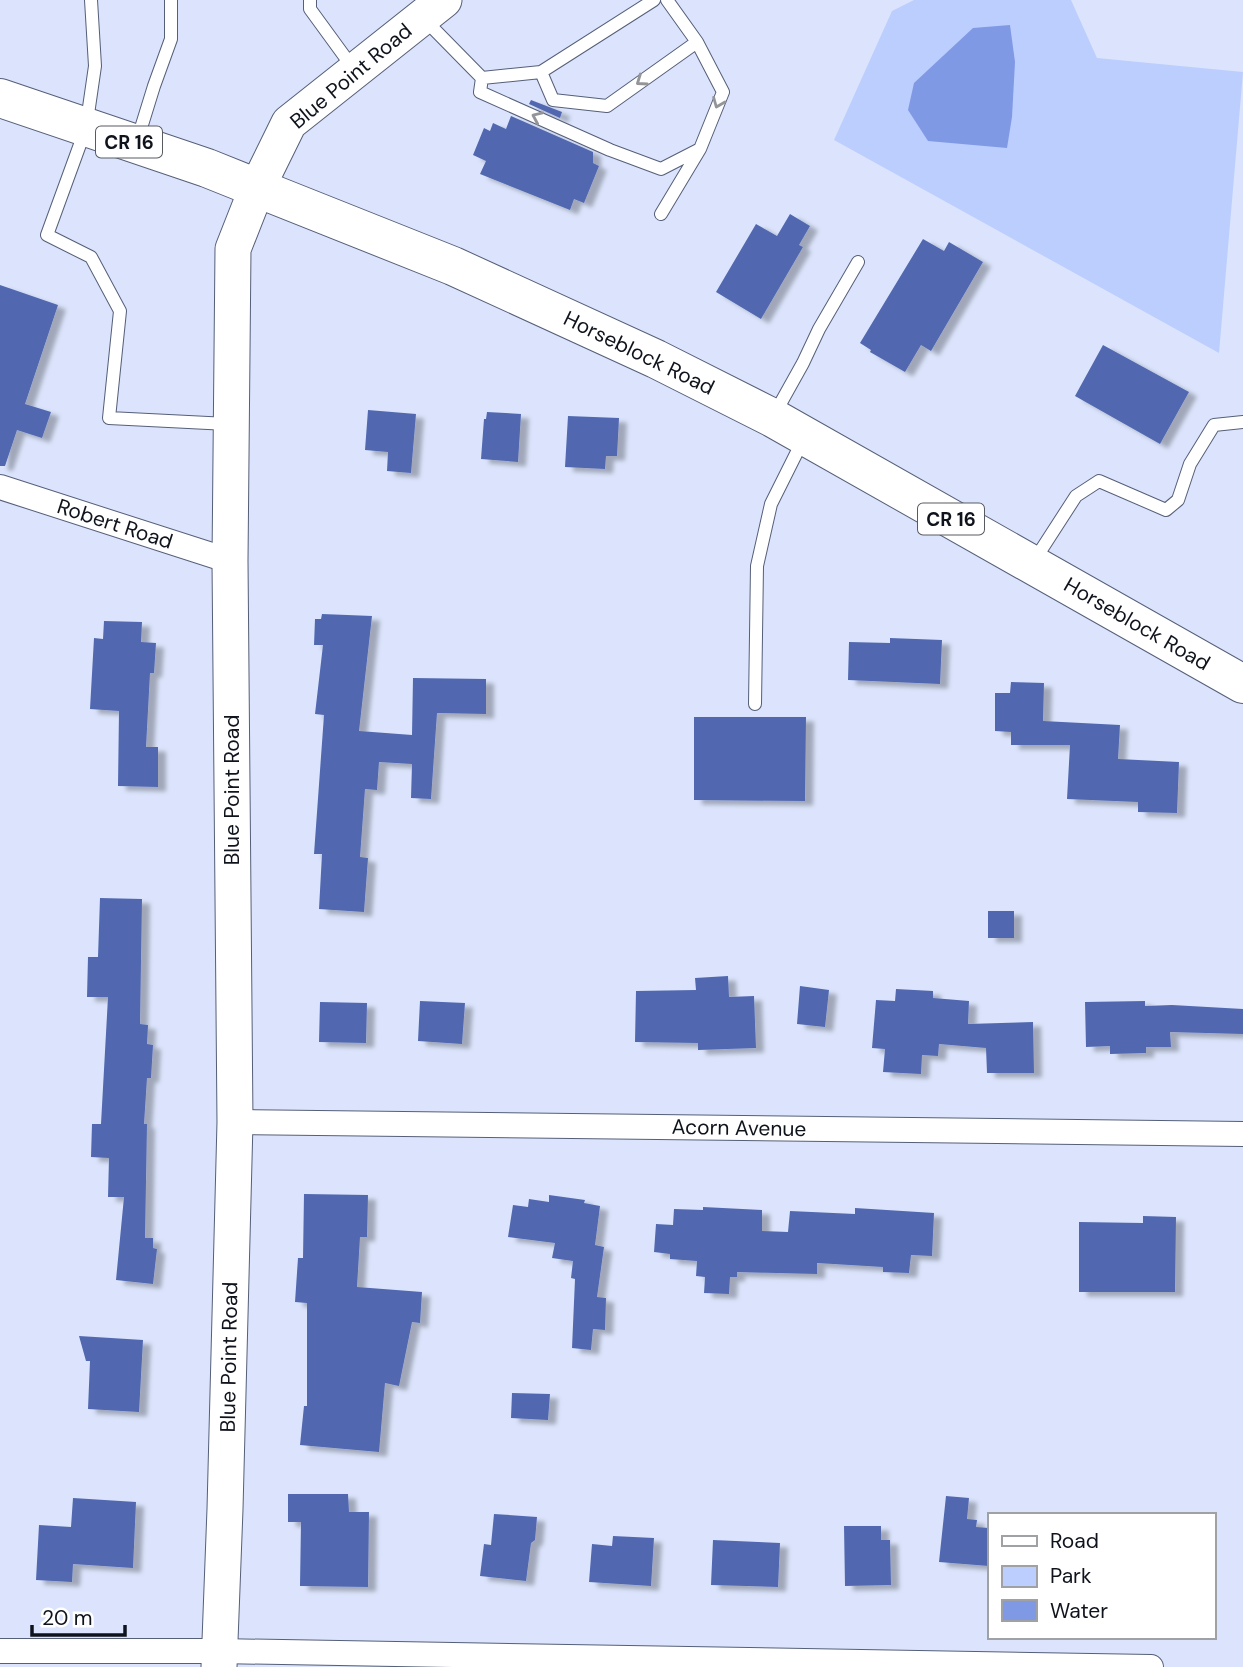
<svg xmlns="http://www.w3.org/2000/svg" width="1243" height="1667" viewBox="0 0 1243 1667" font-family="'DM Sans',sans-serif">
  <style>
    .green { fill: #bccefe }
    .water { fill: #7f99e5 }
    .building { fill: #5168b0; filter: url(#shadow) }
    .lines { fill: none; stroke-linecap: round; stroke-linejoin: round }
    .lane-casing { stroke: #555f78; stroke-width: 14 }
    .street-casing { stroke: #555f78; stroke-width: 26 }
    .secondary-casing { stroke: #555f78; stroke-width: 37 }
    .primary-casing { stroke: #555f78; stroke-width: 40 }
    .lane { stroke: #fff; stroke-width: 12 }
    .street { stroke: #fff; stroke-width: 24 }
    .secondary { stroke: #fff; stroke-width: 35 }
    .primary { stroke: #fff; stroke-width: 38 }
    .oneway { stroke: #939599 }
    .labels { text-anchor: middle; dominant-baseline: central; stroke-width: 6; stroke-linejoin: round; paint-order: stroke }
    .shield { fill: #fff; stroke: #575a60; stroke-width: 2 }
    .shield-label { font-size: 19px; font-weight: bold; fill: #0f131c }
    .street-label { font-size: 21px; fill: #0f131c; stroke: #fff }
  </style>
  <defs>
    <filter id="shadow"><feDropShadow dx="8" dy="4.5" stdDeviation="2" flood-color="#0004"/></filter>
  </defs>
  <rect width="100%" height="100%" fill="#dbe4fc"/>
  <path class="green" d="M 914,0 L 1071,0 L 1097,58 L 1243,72 L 1219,353 L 834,140 L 892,11 Z"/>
  <path class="water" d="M 1010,25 L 1015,62 L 1012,117 L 1007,148 L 928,141 L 908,110 L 914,83 L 973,28 Z"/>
  <path class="building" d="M 531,100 L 562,112 L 560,118 L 529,104 Z
    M 511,116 L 593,152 L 593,163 L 599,166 L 584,203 L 574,199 L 570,210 L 480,174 L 486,161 L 473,155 L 484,128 L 490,131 L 493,123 L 506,129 Z
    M 790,214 L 810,226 L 799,245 L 803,247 L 761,319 L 716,292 L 756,224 L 777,236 Z
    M 923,239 L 944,251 L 949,242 L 983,262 L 931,351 L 921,345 L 905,372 L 870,352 L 871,350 L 860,343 Z
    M 0,285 L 58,305 L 25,404 L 51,412 L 42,438 L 17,430 L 5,466 L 0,466 Z
    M 1103,345 L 1189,392 L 1160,444 L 1075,396 Z
    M 368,410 L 416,414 L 411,473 L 387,471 L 388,452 L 365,450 Z
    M 487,412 L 521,414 L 518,462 L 481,459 L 484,419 L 486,419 Z
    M 568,416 L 619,418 L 617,456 L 606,456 L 605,469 L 565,467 Z
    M 322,614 L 372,616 L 359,731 L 412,735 L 413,678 L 486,679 L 486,714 L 437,713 L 431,799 L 411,798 L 412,764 L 379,762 L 377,790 L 365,789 L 360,857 L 368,858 L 364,912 L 319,909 L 322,854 L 314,854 L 324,715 L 315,714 L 323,645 L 314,645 L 315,619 L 321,619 Z
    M 104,621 L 142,622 L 141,642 L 156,643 L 154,673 L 150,673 L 146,747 L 158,747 L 158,787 L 118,786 L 119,711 L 90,709 L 94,638 L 103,639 Z
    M 890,638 L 942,640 L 940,684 L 848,680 L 849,642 L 890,643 Z
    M 1011,682 L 1044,683 L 1043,721 L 1120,725 L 1118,759 L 1179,762 L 1177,813 L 1138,812 L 1138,802 L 1067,799 L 1070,745 L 1011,745 L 1011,732 L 995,731 L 995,693 L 1010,693 Z
    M 694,717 L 806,717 L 805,801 L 694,800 Z
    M 100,898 L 142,899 L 140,1024 L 148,1025 L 147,1044 L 153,1045 L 151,1078 L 147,1078 L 144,1124 L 147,1124 L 145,1238 L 153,1238 L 153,1248 L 157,1249 L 153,1284 L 116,1280 L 124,1197 L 108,1197 L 109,1158 L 91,1157 L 92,1124 L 101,1124 L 108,997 L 87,997 L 88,957 L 98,957 Z
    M 988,911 L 1014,911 L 1014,938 L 988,938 Z
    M 728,976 L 729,997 L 754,996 L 756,1048 L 698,1050 L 698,1043 L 635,1042 L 636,991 L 696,990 L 695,978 Z
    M 800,986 L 829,990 L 825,1027 L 797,1024 Z
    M 896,989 L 933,991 L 933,998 L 969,1001 L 968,1024 L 1033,1022 L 1034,1073 L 987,1073 L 986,1048 L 939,1044 L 938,1056 L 922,1055 L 921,1074 L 883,1072 L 885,1049 L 872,1048 L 876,1000 L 895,1001 Z
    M 420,1001 L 465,1003 L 462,1044 L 418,1041 Z
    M 1145,1001 L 1145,1006 L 1172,1005 L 1243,1009 L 1243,1034 L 1170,1032 L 1171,1047 L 1146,1047 L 1146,1053 L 1110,1054 L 1110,1046 L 1086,1047 L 1085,1002 Z
    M 320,1002 L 367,1003 L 366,1043 L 319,1042 Z
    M 304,1194 L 368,1195 L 367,1237 L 360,1237 L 357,1287 L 422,1292 L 420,1323 L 412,1322 L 399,1386 L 385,1383 L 379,1452 L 300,1445 L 304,1406 L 307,1406 L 307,1303 L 295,1302 L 298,1258 L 303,1258 Z
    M 549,1195 L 585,1200 L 584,1203 L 600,1206 L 595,1245 L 604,1247 L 597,1297 L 606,1298 L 605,1330 L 593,1329 L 591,1350 L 572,1348 L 575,1279 L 571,1278 L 573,1261 L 552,1258 L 555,1243 L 508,1237 L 513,1205 L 528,1207 L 529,1199 L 549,1202 Z
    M 703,1207 L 762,1210 L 762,1231 L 788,1232 L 790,1211 L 855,1214 L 855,1208 L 934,1213 L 932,1256 L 911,1255 L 909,1273 L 883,1272 L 883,1267 L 817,1263 L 817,1274 L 737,1272 L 737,1277 L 730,1277 L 729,1294 L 704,1293 L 705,1277 L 696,1276 L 697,1261 L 670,1259 L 670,1254 L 654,1252 L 656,1224 L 673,1225 L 674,1209 L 703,1210 Z
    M 1143,1216 L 1176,1217 L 1175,1292 L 1079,1292 L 1079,1222 L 1143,1223 Z
    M 79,1336 L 143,1340 L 139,1412 L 88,1409 L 90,1361 L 86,1361 Z
    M 512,1393 L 550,1394 L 548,1420 L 511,1418 Z
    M 288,1494 L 348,1494 L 349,1512 L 369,1512 L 368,1587 L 300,1586 L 301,1522 L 288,1522 Z
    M 946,1496 L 969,1498 L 967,1519 L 977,1520 L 976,1527 L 989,1528 L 989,1566 L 939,1562 Z
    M 73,1498 L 136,1502 L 133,1568 L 73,1564 L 72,1582 L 36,1580 L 39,1525 L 71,1527 Z
    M 494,1514 L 537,1517 L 535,1540 L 531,1543 L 526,1581 L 480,1576 L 484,1544 L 491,1545 Z
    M 844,1526 L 881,1526 L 881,1540 L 890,1540 L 891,1585 L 845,1586 Z
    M 613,1536 L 654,1538 L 651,1586 L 589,1582 L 592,1544 L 612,1546 Z
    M 713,1540 L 780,1543 L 778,1587 L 711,1585 Z"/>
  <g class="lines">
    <g class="lane-casing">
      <path id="lane" d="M 91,0 L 95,66 L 86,128 L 47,235 L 91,257 L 120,311 L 109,418 L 228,424
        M 310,0 L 310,9 L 353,68
        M 425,20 L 482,78
        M 541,72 L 553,100 L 607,106 L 697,42
        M 482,78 L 480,92 L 610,150 L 661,169 L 700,149 L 723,92 L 697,42 L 667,0
        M 482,78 L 541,72 L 654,0
        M 137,141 L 154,86 L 171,39 L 171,0
        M 661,214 L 700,149
        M 774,415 L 803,363 L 819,329 L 858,262
        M 1034,561 L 1076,496 L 1099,481 L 1166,510 L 1178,500 L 1190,464 L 1214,425 L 1243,422
        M 755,704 L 757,566 L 771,504 L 803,440"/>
    </g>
    <g class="street-casing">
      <path id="street" d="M 0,487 L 230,561
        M 235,1122 L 1243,1134
        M 0,1651 L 219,1651 L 1151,1667"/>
    </g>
    <g class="secondary-casing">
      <path id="secondary" d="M 219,1667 L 225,1509 L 235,1122 L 230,561 L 233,249 L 257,188 L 289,123 L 444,0"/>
    </g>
    <g class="primary-casing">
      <path id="primary" d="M 0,98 L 207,168 L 257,188 L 453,266 L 656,359 L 773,418 L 1243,684"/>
    </g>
    <use href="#lane" class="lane"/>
    <use href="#street" class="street"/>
    <use href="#secondary" class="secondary"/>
    <use href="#primary" class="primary"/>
  </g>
  <defs><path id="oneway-chevron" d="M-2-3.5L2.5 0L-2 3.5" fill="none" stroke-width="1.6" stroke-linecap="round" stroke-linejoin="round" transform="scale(1.75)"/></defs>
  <g class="oneway">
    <use href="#oneway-chevron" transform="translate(641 81) rotate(145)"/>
    <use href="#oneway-chevron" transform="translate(718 103) rotate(112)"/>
    <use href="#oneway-chevron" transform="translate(537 117) rotate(-156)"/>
  </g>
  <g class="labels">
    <g class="shield">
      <rect x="96" y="126.5" width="66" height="31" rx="5"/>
      <rect x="918" y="503.5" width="66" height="31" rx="5"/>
    </g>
    <g class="shield-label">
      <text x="129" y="142">CR 16</text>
      <text x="951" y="519">CR 16</text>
    </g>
    <g class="street-label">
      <text transform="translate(351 76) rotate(-40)">Blue Point Road</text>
      <text transform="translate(639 353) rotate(26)">Horseblock Road</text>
      <text transform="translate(115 524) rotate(18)">Robert Road</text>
      <text transform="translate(1137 624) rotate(30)">Horseblock Road</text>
      <text transform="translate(232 790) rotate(-90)">Blue Point Road</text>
      <text transform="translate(739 1128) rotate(1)">Acorn Avenue</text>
      <text transform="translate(229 1357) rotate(-89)">Blue Point Road</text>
    </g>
  </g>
  <rect x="988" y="1513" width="228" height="126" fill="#ffffff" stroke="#9fa1a4" stroke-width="2"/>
  <rect x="1002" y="1536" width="35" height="10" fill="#ffffff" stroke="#9fa1a4" stroke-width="2"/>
  <text x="1050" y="1548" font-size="21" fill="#0f131c">Road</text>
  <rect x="1002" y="1566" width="35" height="21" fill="#bccefe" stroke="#9fa1a4" stroke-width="2"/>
  <text x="1050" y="1583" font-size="21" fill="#0f131c">Park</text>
  <rect x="1002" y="1600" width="35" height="21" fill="#7f99e5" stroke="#9fa1a4" stroke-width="2"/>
  <text x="1050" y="1618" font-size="21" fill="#0f131c">Water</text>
  <path d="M32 1625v10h93v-10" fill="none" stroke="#0f131c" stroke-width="3.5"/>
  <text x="42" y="1625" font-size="21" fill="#0f131c" stroke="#ffffff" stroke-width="5" paint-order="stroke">20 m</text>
</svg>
